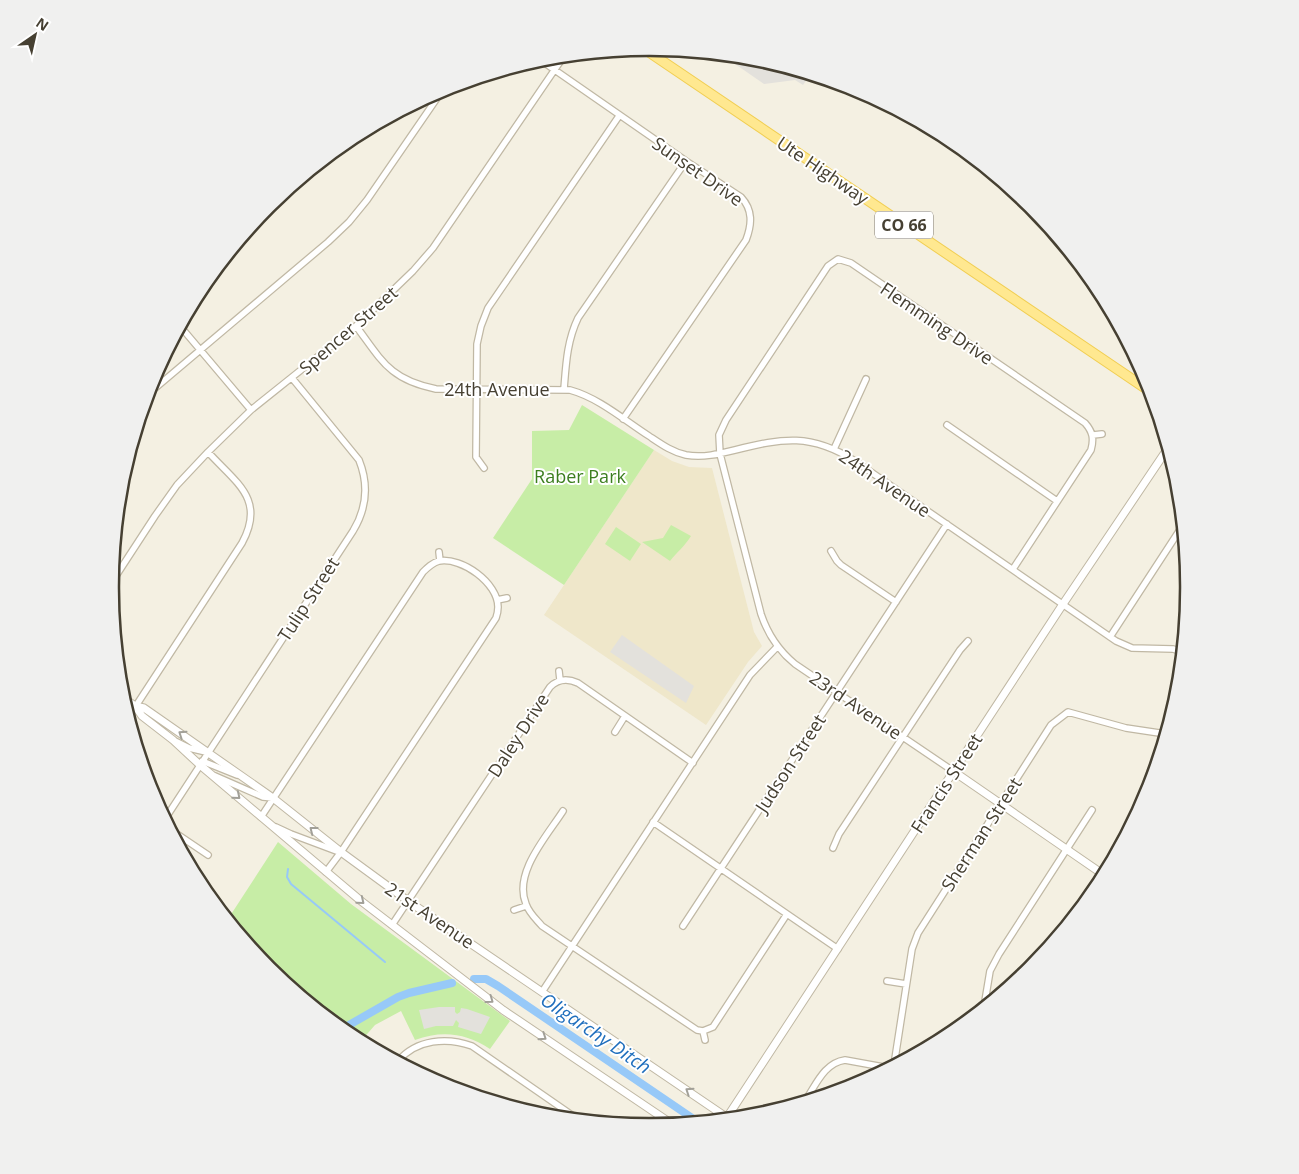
<svg xmlns="http://www.w3.org/2000/svg" width="1299" height="1174" viewBox="0 0 1299 1174" font-family="'Open Sans',sans-serif">
  <style>
    .education { fill: #efe7ca }
    .green { fill: #c7eda6 }
    .parking { fill: #e3e1dc }
    .lines { fill: none; stroke-linecap: round; stroke-linejoin: round }
    .stream { stroke: #97c9f8; stroke-width: 2 }
    .canal { stroke: #97c9f8; stroke-width: 8 }
    .minor-casing { stroke: #c0b8a4; stroke-width: 8 }
    .tertiary-casing { stroke: #c0b8a4; stroke-width: 9 }
    .primary-casing { stroke: #f1ce53; stroke-width: 11 }
    .minor { stroke: #fff; stroke-width: 5.5 }
    .tertiary { stroke: #fff; stroke-width: 7 }
    .primary { stroke: #ffe890; stroke-width: 9 }
    .oneway { stroke: #a2a098 }
    .labels { text-anchor: middle; dominant-baseline: central; stroke-width: 4; stroke-linejoin: round; paint-order: stroke }
    .shield { fill: #fff; stroke: #7e7970; stroke-width: 1 }
    .shield-label { font-size: 16px; font-weight: bold; fill: #464032 }
    .street-label { font-size: 18px; fill: #464032; stroke: #fff }
    .park-label { font-size: 18px; fill: #3c7e1f; stroke: #fff }
    .water-label { font-size: 19px; font-style: italic; fill: #206fbd; stroke: #fff }
    .rim { fill: none; stroke: #464032; stroke-width: 2.5 }
  </style>
  <rect width="100%" height="100%" fill="#f4f0e2"/>
  <path class="education" d="M 654,450 L 672,461 L 689,467 L 712,468 L 754,632 L 762,646 L 748,662 L 706,725 L 544,615 Z"/>
  <path class="green" d="M 582,405 L 654,450 L 564,585 L 493,538 L 532,479 L 532,431 L 569,430 Z
    M 671,525 L 691,536 C 685,546 677,552 670,561 L 642,542 L 663,538 Z
    M 616,527 L 641,544 L 630,561 L 605,544 Z
    M 278,842 L 351,904 L 510,1021 L 490,1049 C 466,1033 442,1030 415,1040 L 401,1011 L 375,1025 L 361,1041 L 350,1035 L 268,968 L 228,919 Z"/>
  <path class="parking" d="M 727,55 L 750,57 L 768,70 L 787,68 L 810,75 L 803,85 L 795,80 L 764,84 L 725,57 Z
    M 622,635 L 694,686 L 686,703 L 610,652 Z
    M 439,1007 L 455,1007 L 455,1012 L 457,1014 L 460,1012 L 461,1008 L 467,1009 L 490,1017 L 481,1034 L 458,1027 L 459,1023 L 456,1020 L 453,1026 L 436,1026 L 424,1029 L 419,1010 Z"/>
  <g class="lines">
    <path class="stream" d="M 288,869 L 287,877 L 291,884 L 385,962"/>
    <path class="canal" d="M 474,979 L 486,979 L 498,986 L 698,1122
      M 342,1029 L 398,997 L 409,993 L 452,983"/>
    <g class="minor-casing">
      <path id="minor" d="M 539,59 L 686,161 L 741,197 C 753,210 752,224 746,240 L 623,419
        M 180,326 L 251,410
        M 356,326 C 382,361 390,380 436,389 L 570,390 C 599,398 624,420 649,436 C 661,444 672,452 686,455 C 703,458 719,454 735,450 C 783,438 811,433 855,461 L 1116,641 L 1132,648 L 1173,649 L 1183,652
        M 564,389 C 566,364 567,341 578,318 L 686,161
        M 147,395 L 328,242 L 349,222 L 367,200 L 444,88
        M 947,425 L 1057,501
        M 1093,435 L 1102,434
        M 834,449 L 866,379
        M 484,468 L 476,457 L 477,344 L 481,326 L 488,308 L 619,116
        M 831,551 L 837,561 L 841,565 L 896,602
        M 439,552 L 440,561
        M 110,585 L 155,516 L 177,485 L 208,452 L 251,410 L 356,326 L 413,271 L 433,248 L 564,56
        M 497,600 L 507,598
        M 1110,637 L 1183,525
        M 559,671 L 560,680
        M 128,718 L 242,543 C 266,499 236,483 208,452
        M 615,732 L 625,716
        M 177,742 L 189,748 L 206,752
        M 202,761 L 237,775
        M 953,771 L 795,664 C 778,650 768,635 761,614 L 720,454 L 719,435 L 726,420 L 828,266 L 838,259 L 851,263 L 1085,423 C 1093,432 1094,439 1091,450 L 1013,569
        M 215,776 L 263,797 L 273,798
        M 563,811 C 547,836 513,873 526,904 C 529,913 536,919 542,926 L 697,1030 L 703,1031 L 713,1027 L 787,914
        M 261,817 L 423,572 C 428,567 432,563 439,561 C 462,557 498,583 498,607 C 498,611 497,615 496,618 L 341,852 L 326,872
        M 165,819 L 353,531 C 367,508 369,485 359,460 L 292,378
        M 653,822 L 838,949
        M 276,827 L 291,834 L 339,852
        M 171,830 L 208,855
        M 833,848 L 839,834 L 960,650 L 968,641
        M 514,910 L 526,906
        M 392,925 L 550,687 C 558,679 567,678 578,683 L 693,763
        M 683,926 L 947,524
        M 887,981 L 906,984
        M 542,992 L 750,675 L 777,647
        M 984,1007 L 990,971 L 999,954 L 1092,810
        M 703,1031 L 705,1040
        M 398,1061 C 417,1039 447,1037 472,1046 L 579,1120
        M 894,1065 L 912,949 L 918,933 L 1051,725 L 1068,712 L 1126,728 L 1166,734
        M 805,1101 C 816,1085 824,1063 845,1060 L 889,1068"/>
    </g>
    <g class="tertiary-casing">
      <path id="tertiary" d="M 122,697 L 135,706 L 144,708 L 273,798 L 341,852 L 408,901 L 729,1119
        M 135,706 L 142,716 L 173,740 L 200,765 L 361,901 L 503,1010 L 672,1124
        M 953,771 L 1104,875
        M 726,1119 L 1063,604 L 1168,448"/>
    </g>
    <g class="primary-casing">
      <path id="primary" d="M 643,48 L 1151,392"/>
    </g>
    <use href="#minor" class="minor"/>
    <use href="#tertiary" class="tertiary"/>
    <use href="#primary" class="primary"/>
  </g>
  <defs><path id="oneway-chevron" d="M-2-3.5L2.5 0L-2 3.5" fill="none" stroke-width="1.6" stroke-linecap="round" stroke-linejoin="round" transform="scale(1.25)"/></defs>
  <g class="oneway">
    <use href="#oneway-chevron" transform="translate(182 734) rotate(-146)"/>
    <use href="#oneway-chevron" transform="translate(237 796) rotate(40)"/>
    <use href="#oneway-chevron" transform="translate(313 830) rotate(-142)"/>
    <use href="#oneway-chevron" transform="translate(361 901) rotate(39)"/>
    <use href="#oneway-chevron" transform="translate(490 1000) rotate(36)"/>
    <use href="#oneway-chevron" transform="translate(543 1037) rotate(34)"/>
    <use href="#oneway-chevron" transform="translate(689 1091) rotate(-146)"/>
  </g>
  <g class="labels">
    <rect class="shield" x="875" y="211.5" width="58" height="27" rx="4"/>
    <g class="shield-label">
      <text x="904" y="225">CO 66</text>
    </g>
    <g class="street-label">
      <text transform="translate(823 170) rotate(34)">Ute Highway</text>
      <text transform="translate(698 171) rotate(35)">Sunset Drive</text>
      <text transform="translate(937 323) rotate(34)">Flemming Drive</text>
      <text transform="translate(348 330) rotate(-41)">Spencer Street</text>
      <text x="497" y="389">24th Avenue</text>
      <text transform="translate(885 483) rotate(34)">24th Avenue</text>
      <text transform="translate(308 599) rotate(-57)">Tulip Street</text>
      <text transform="translate(856 705) rotate(34)">23rd Avenue</text>
      <text transform="translate(518 735) rotate(-57)">Daley Drive</text>
      <text transform="translate(790 763) rotate(-57)">Judson Street</text>
      <text transform="translate(946 783) rotate(-57)">Francis Street</text>
      <text transform="translate(981 834) rotate(-57)">Sherman Street</text>
      <text transform="translate(430 915) rotate(34)">21st Avenue</text>
    </g>
    <g class="park-label">
      <text x="580" y="476">Raber Park</text>
    </g>
    <g class="water-label">
      <text transform="translate(596 1033) rotate(34)">Oligarchy Ditch</text>
    </g>
  </g>
  <path d="M0 0H1299V1174H0ZM649 56H650A530 530 0 0 1 1180 586V588A530 530 0 0 1 650 1118H649A530 530 0 0 1 119 588V586A530 530 0 0 1 649 56Z" fill="#f0f0ef" fill-rule="evenodd"/>
  <path class="rim" d="M649 56H650A530 530 0 0 1 1180 586V588A530 530 0 0 1 650 1118H649A530 530 0 0 1 119 588V586A530 530 0 0 1 649 56Z"/>
  <g transform="translate(35 35) rotate(34)" stroke="#ffffff" stroke-width="4" paint-order="stroke">
  <path d="M0-4L9 19L0 12L-9 19Z" fill="#464032"/>
  <text y="-8" font-size="14" font-weight="bold" text-anchor="middle" fill="#464032">N</text>
  </g>
</svg>
